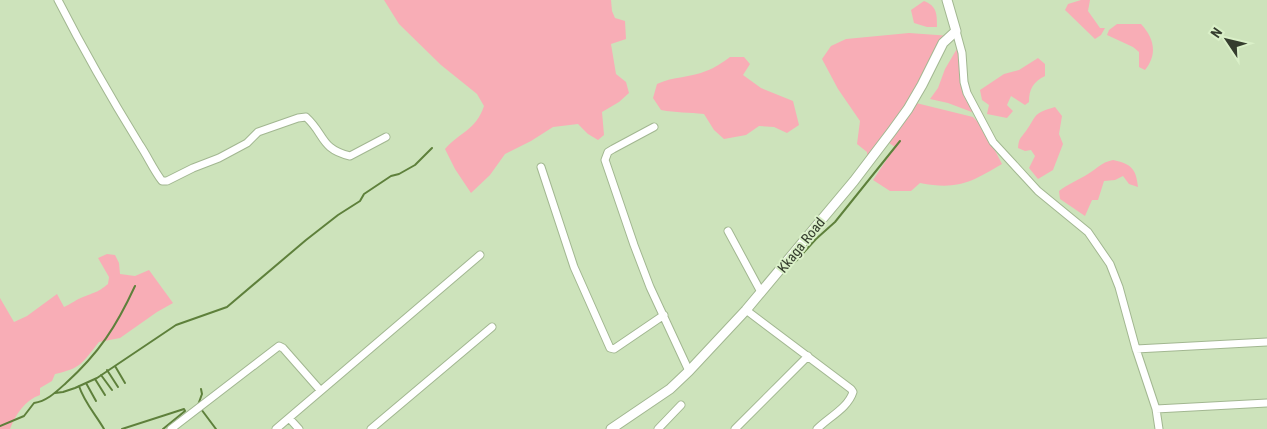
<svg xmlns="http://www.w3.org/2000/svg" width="1267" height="429" viewBox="0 0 1267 429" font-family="'Roboto Condensed',sans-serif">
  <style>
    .green { fill: #f8adb6 }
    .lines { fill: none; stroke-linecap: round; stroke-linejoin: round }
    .stream { stroke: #5e803b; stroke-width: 2 }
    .minor-casing { stroke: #a2b791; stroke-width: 9 }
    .tertiary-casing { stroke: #a2b791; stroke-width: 11 }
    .minor { stroke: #fff; stroke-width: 7 }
    .tertiary { stroke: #fff; stroke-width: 9 }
    .labels { text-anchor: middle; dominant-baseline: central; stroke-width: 4; stroke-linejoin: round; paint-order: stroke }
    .street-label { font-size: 14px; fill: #353d2e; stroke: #daf0c8 }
  </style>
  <rect width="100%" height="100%" fill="#cde3bb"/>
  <path class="green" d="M 384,0 L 611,0 L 612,11 L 615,18 L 625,21 L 626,39 L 611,44 L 616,74 L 626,82 L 629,93 L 619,102 L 602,112 L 604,135 L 598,140 L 588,134 L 578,124 L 553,127 L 531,141 L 505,154 L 490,175 L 471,193 L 455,169 L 445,149 C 460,132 476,130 484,106 L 477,94 L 441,65 L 399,24 Z
    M 1081,0 L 1090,0 L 1088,11 L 1100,28 L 1105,28 L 1101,35 L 1095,39 L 1065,10 L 1068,4 Z
    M 924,1 C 937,6 937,14 937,27 L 927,27 L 914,23 L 911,10 Z
    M 1117,24 L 1141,24 C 1154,38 1158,54 1145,70 L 1139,67 L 1139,52 L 1133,47 L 1107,35 L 1109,30 Z
    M 909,33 L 951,36 L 916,103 L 973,117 L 983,127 L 1002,164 C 970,183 957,190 920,183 L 911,191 L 890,191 L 873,180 L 895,147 L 886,141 L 867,165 L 867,152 L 857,144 L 860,121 L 838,89 L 822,59 L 831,46 L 846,39 Z
    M 958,47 L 963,76 L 977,114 L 948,103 L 930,99 L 938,88 L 945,69 Z
    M 730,57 L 744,57 L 750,64 L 743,75 L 761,88 L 793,101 L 799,125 L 787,133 L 774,127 L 759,126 L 746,135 L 724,139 L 714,130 L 704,114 C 689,112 676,113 661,110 L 653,98 L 657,84 C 674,76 690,78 706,71 C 715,68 723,62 730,57 Z
    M 1038,58 L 1045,64 L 1045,76 C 1033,82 1029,89 1029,102 L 1025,105 L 1011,96 L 1007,105 L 1013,111 L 1007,118 L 987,114 L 989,105 L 982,100 L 980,90 L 1004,74 L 1019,70 Z
    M 1055,107 L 1062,116 L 1059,134 L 1063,144 L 1053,170 L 1038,179 L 1029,168 L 1035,156 L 1031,150 L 1025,151 L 1018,148 C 1019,138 1020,139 1026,131 C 1038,114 1032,114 1055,107 Z
    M 1113,160 C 1131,164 1136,168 1138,187 L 1129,184 L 1123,176 L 1115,180 L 1104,181 L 1098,200 L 1092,200 L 1085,216 L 1060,199 L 1059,191 C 1068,184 1078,180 1088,174 C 1098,168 1100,163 1113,160 Z
    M 107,254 L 115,255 L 119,263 L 120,274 L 135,276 L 149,270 L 173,303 L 157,312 L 120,338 L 99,342 C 82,363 82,368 55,374 L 52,381 L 40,388 L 40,395 C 25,400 15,415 10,429 L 0,429 L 0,298 L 14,322 L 27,316 L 57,294 L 64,307 C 71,304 77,299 83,297 C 95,292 97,293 108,284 L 109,277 L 98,258 Z"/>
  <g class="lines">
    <path class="stream" d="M 787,267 L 796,261 L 816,239 L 835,222 L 900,141
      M 115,366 L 125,383
      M 107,370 L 118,387
      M 101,375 L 112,390
      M 95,379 L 105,395
      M 86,383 L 96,401
      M 79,386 C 84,402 96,415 104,429
      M 55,393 L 63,392 L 75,388 L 97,378 L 176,325 L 227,307 L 306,240 L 338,215 L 360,201 L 364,194 L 391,176 L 399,174 L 415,165 L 432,148
      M 198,405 L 202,394 L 201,389
      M 201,409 L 216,429
      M 0,426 L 24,416 L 34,403 C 47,401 56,392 66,383 C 99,353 116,327 135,286
      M 122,429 L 184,409 L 185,411 L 163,429"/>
    <g class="minor-casing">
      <path id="minor" d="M 58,0 C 83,49 111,98 140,145 C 148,157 153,169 162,181 L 167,181 L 193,168 L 219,158 L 247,143 L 258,132 L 298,118 L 306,117 C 325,134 320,149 350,156 L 386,137
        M 956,31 L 962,53 L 964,82 L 967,93 L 993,142 L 1038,191 L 1088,232 L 1110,264 L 1119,287 L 1136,349 L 1156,409 L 1159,429
        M 654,127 L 613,149 L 608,152 L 605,160 L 634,245 L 650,287 L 689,371
        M 541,167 L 574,267 L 610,348 L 614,349 L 664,315
        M 728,231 L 761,292
        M 746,310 L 851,389 L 853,392 C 848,408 829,417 817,429
        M 1136,349 L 1267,342
        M 1156,409 L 1267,403
        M 289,418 L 299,429
        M 171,429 L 279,346 L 283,348 L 320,390
        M 276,429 L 480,255
        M 371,429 L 492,327
        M 658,429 L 681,405
        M 735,429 L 808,356"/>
    </g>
    <g class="tertiary-casing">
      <path id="tertiary" d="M 611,429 L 670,389 L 689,371 L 746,310 L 854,181 L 892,131 L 908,109 L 922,85 L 943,43 L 956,31 L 947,0"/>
    </g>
    <use href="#minor" class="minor"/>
    <use href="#tertiary" class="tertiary"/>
  </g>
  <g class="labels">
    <g class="street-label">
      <text transform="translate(801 245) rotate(-51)">Kkaga Road</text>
    </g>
  </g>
  <g transform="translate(1227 40) rotate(305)" stroke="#daf0c8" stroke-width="4" paint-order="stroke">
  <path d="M0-4L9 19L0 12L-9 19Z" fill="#353d2e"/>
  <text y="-8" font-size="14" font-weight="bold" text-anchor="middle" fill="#353d2e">N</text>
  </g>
</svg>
